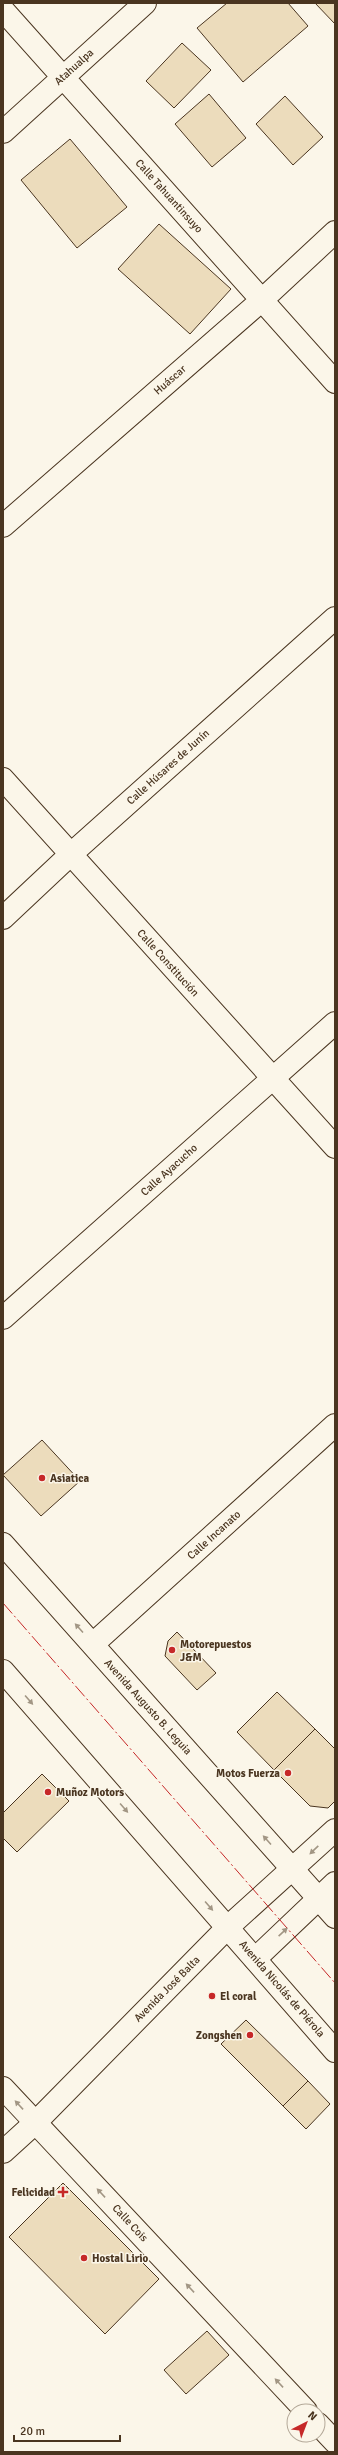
<svg xmlns="http://www.w3.org/2000/svg" width="338" height="2455" viewBox="0 0 338 2455" font-family="Signika,sans-serif">
  <style>
    .building { fill: #ecdcbc; stroke: #4a3520 }
    .lines { fill: none; stroke-linecap: round; stroke-linejoin: round }
    .street-casing { stroke: #4a3520; stroke-width: 24 }
    .secondary-casing { stroke: #4a3520; stroke-width: 24 }
    .primary-casing { stroke: #4a3520; stroke-width: 24 }
    .street { stroke: #fbf6e9; stroke-width: 22 }
    .secondary { stroke: #fbf6e9; stroke-width: 22 }
    .primary { stroke: #fbf6e9; stroke-width: 22 }
    .power { stroke: #c62828; stroke-width: 1; stroke-dasharray: 14 3 2 3; stroke-linecap: butt }
    .oneway { fill: #a29684 }
    .poi-dot { fill: #c62828; stroke: #fbf6e9; stroke-width: 1.5 }
    .labels { text-anchor: middle; dominant-baseline: central; stroke-width: 3; stroke-linejoin: round; paint-order: stroke }
    .street-label { font-size: 11px; fill: #4a3520; stroke: #fbf6e9 }
    .poi-label { font-size: 11px; font-weight: bold; fill: #4a3520; stroke: #fbf6e9; text-anchor: start }
  </style>
  <rect width="100%" height="100%" fill="#fbf6e9"/>
  <path class="building" d="M 227,3 L 288,3 L 308,26 L 243,82 L 197,28 Z
    M 315,3 L 335,3 L 335,24 Z
    M 182,43 L 211,70 L 174,108 L 146,81 Z
    M 209,94 L 246,138 L 212,167 L 175,124 Z
    M 285,96 L 323,137 L 293,165 L 256,124 Z
    M 70,139 L 127,207 L 77,248 L 21,180 Z
    M 159,224 L 231,289 L 190,334 L 118,269 Z
    M 42,1440 L 80,1481 L 41,1516 L 3,1475 Z
    M 177,1632 L 216,1673 L 197,1690 L 165,1656 L 168,1641 Z
    M 277,1692 L 315,1729 L 274,1770 L 237,1732 Z
    M 315,1729 L 335,1749 L 335,1801 L 328,1808 L 310,1806 L 274,1770 Z
    M 42,1774 L 69,1801 L 17,1852 L 3,1838 L 3,1813 Z
    M 246,2020 L 308,2081 L 283,2106 L 221,2044 Z
    M 308,2081 L 330,2104 L 306,2129 L 283,2106 Z
    M 63,2183 L 159,2279 L 105,2334 L 9,2237 Z
    M 207,2331 L 229,2355 L 186,2394 L 164,2370 Z"/>
  <g class="lines">
    <g class="street-casing">
      <path id="street" d="M 3,10 L 335,382
        M 3,132 L 145,3
        M 3,526 L 262,300 L 335,232
        M 3,918 L 70,855 L 335,618
        M 3,1318 L 335,1023
        M 93,1644 L 335,1425
        M 3,2088 L 306,2411
        M 318,2424 L 335,2442"/>
    </g>
    <g class="secondary-casing">
      <path id="secondary" d="M 3,779 L 335,1147
        M 255,1959 L 335,1883
        M 3,2152 L 36,2122 L 228,1927 L 335,1830"/>
    </g>
    <g class="primary-casing">
      <path id="primary" d="M 3,1544 L 335,1917
        M 3,1671 L 335,2051"/>
    </g>
    <use href="#street" class="street"/>
    <use href="#secondary" class="secondary"/>
    <use href="#primary" class="primary"/>
    <path class="power" d="M 3,1603 L 335,1983"/>
  </g>
  <defs><path id="oneway-solid" d="M-6-.8H1V-3.2L6.5 0L1 3.2V.8H-6Z"/></defs>
  <g class="oneway">
    <use href="#oneway-solid" transform="translate(79 1628) rotate(-132)"/>
    <use href="#oneway-solid" transform="translate(29 1700) rotate(49)"/>
    <use href="#oneway-solid" transform="translate(124 1808) rotate(49)"/>
    <use href="#oneway-solid" transform="translate(267 1840) rotate(-132)"/>
    <use href="#oneway-solid" transform="translate(314 1850) rotate(136)"/>
    <use href="#oneway-solid" transform="translate(209 1906) rotate(49)"/>
    <use href="#oneway-solid" transform="translate(283 1932) rotate(-43)"/>
    <use href="#oneway-solid" transform="translate(19 2105) rotate(-133)"/>
    <use href="#oneway-solid" transform="translate(101 2193) rotate(-133)"/>
    <use href="#oneway-solid" transform="translate(190 2288) rotate(-133)"/>
    <use href="#oneway-solid" transform="translate(279 2383) rotate(-133)"/>
  </g>
  <g class="poi-dot">
    <circle cx="42" cy="1478" r="4"/>
    <circle cx="172" cy="1650" r="4"/>
    <circle cx="288" cy="1773" r="4"/>
    <circle cx="48" cy="1792" r="4"/>
    <circle cx="212" cy="1996" r="4"/>
    <circle cx="250" cy="2035" r="4"/>
    <path d="M61 2186h4v4h4v4h-4v4h-4v-4h-4v-4h4z"/>
    <circle cx="84" cy="2258" r="4"/>
  </g>
  <g class="labels">
    <g class="street-label">
      <text transform="translate(74 67) rotate(-42)">Atahualpa</text>
      <text transform="translate(169 196) rotate(48)">Calle Tahuantinsuyo</text>
      <text transform="translate(170 380) rotate(-41)">Huáscar</text>
      <text transform="translate(168 767) rotate(-42)">Calle Húsares de Junín</text>
      <text transform="translate(168 963) rotate(48)">Calle Constitución</text>
      <text transform="translate(169 1170) rotate(-42)">Calle Ayacucho</text>
      <text transform="translate(214 1535) rotate(-42)">Calle Incanato</text>
      <text transform="translate(148 1707) rotate(48)">Avenida Augusto B. Leguia</text>
      <text transform="translate(167 1989) rotate(-45)">Avenida José Balta</text>
      <text transform="translate(282 1989) rotate(49)">Avenida Nicolás de Piérola</text>
      <text transform="translate(130 2223) rotate(47)">Calle Cois</text>
    </g>
    <g class="poi-label">
      <text x="50" y="1478">Asiatica</text>
      <text x="180" y="1644">Motorepuestos<tspan x="180" dy="13">J&amp;M</tspan></text>
      <text x="280" y="1773" text-anchor="end">Motos Fuerza</text>
      <text x="56" y="1792">Muñoz Motors</text>
      <text x="220" y="1996">El coral</text>
      <text x="242" y="2035" text-anchor="end">Zongshen</text>
      <text x="55" y="2192" text-anchor="end">Felicidad</text>
      <text x="92" y="2258">Hostal Lirio</text>
    </g>
  </g>
  <rect width="338" height="2455" fill="none" stroke="#4a3520" stroke-width="8"/>
  <g transform="translate(306 2423) rotate(42)"><circle r="19" fill="#fbf6e9" stroke="#b4a999"/>
  <path d="M0-3L7 15L0 10L-7 15Z" fill="#c62828"/>
  <text y="-6" font-size="11" font-weight="bold" text-anchor="middle" fill="#4a3520">N</text>
  </g>
  <path d="M14 2435v6h106v-6" fill="none" stroke="#4a3520" stroke-width="2"/>
  <text x="20" y="2435" font-size="12" fill="#4a3520" stroke="#fbf6e9" stroke-width="3" paint-order="stroke">20 m</text>
</svg>
